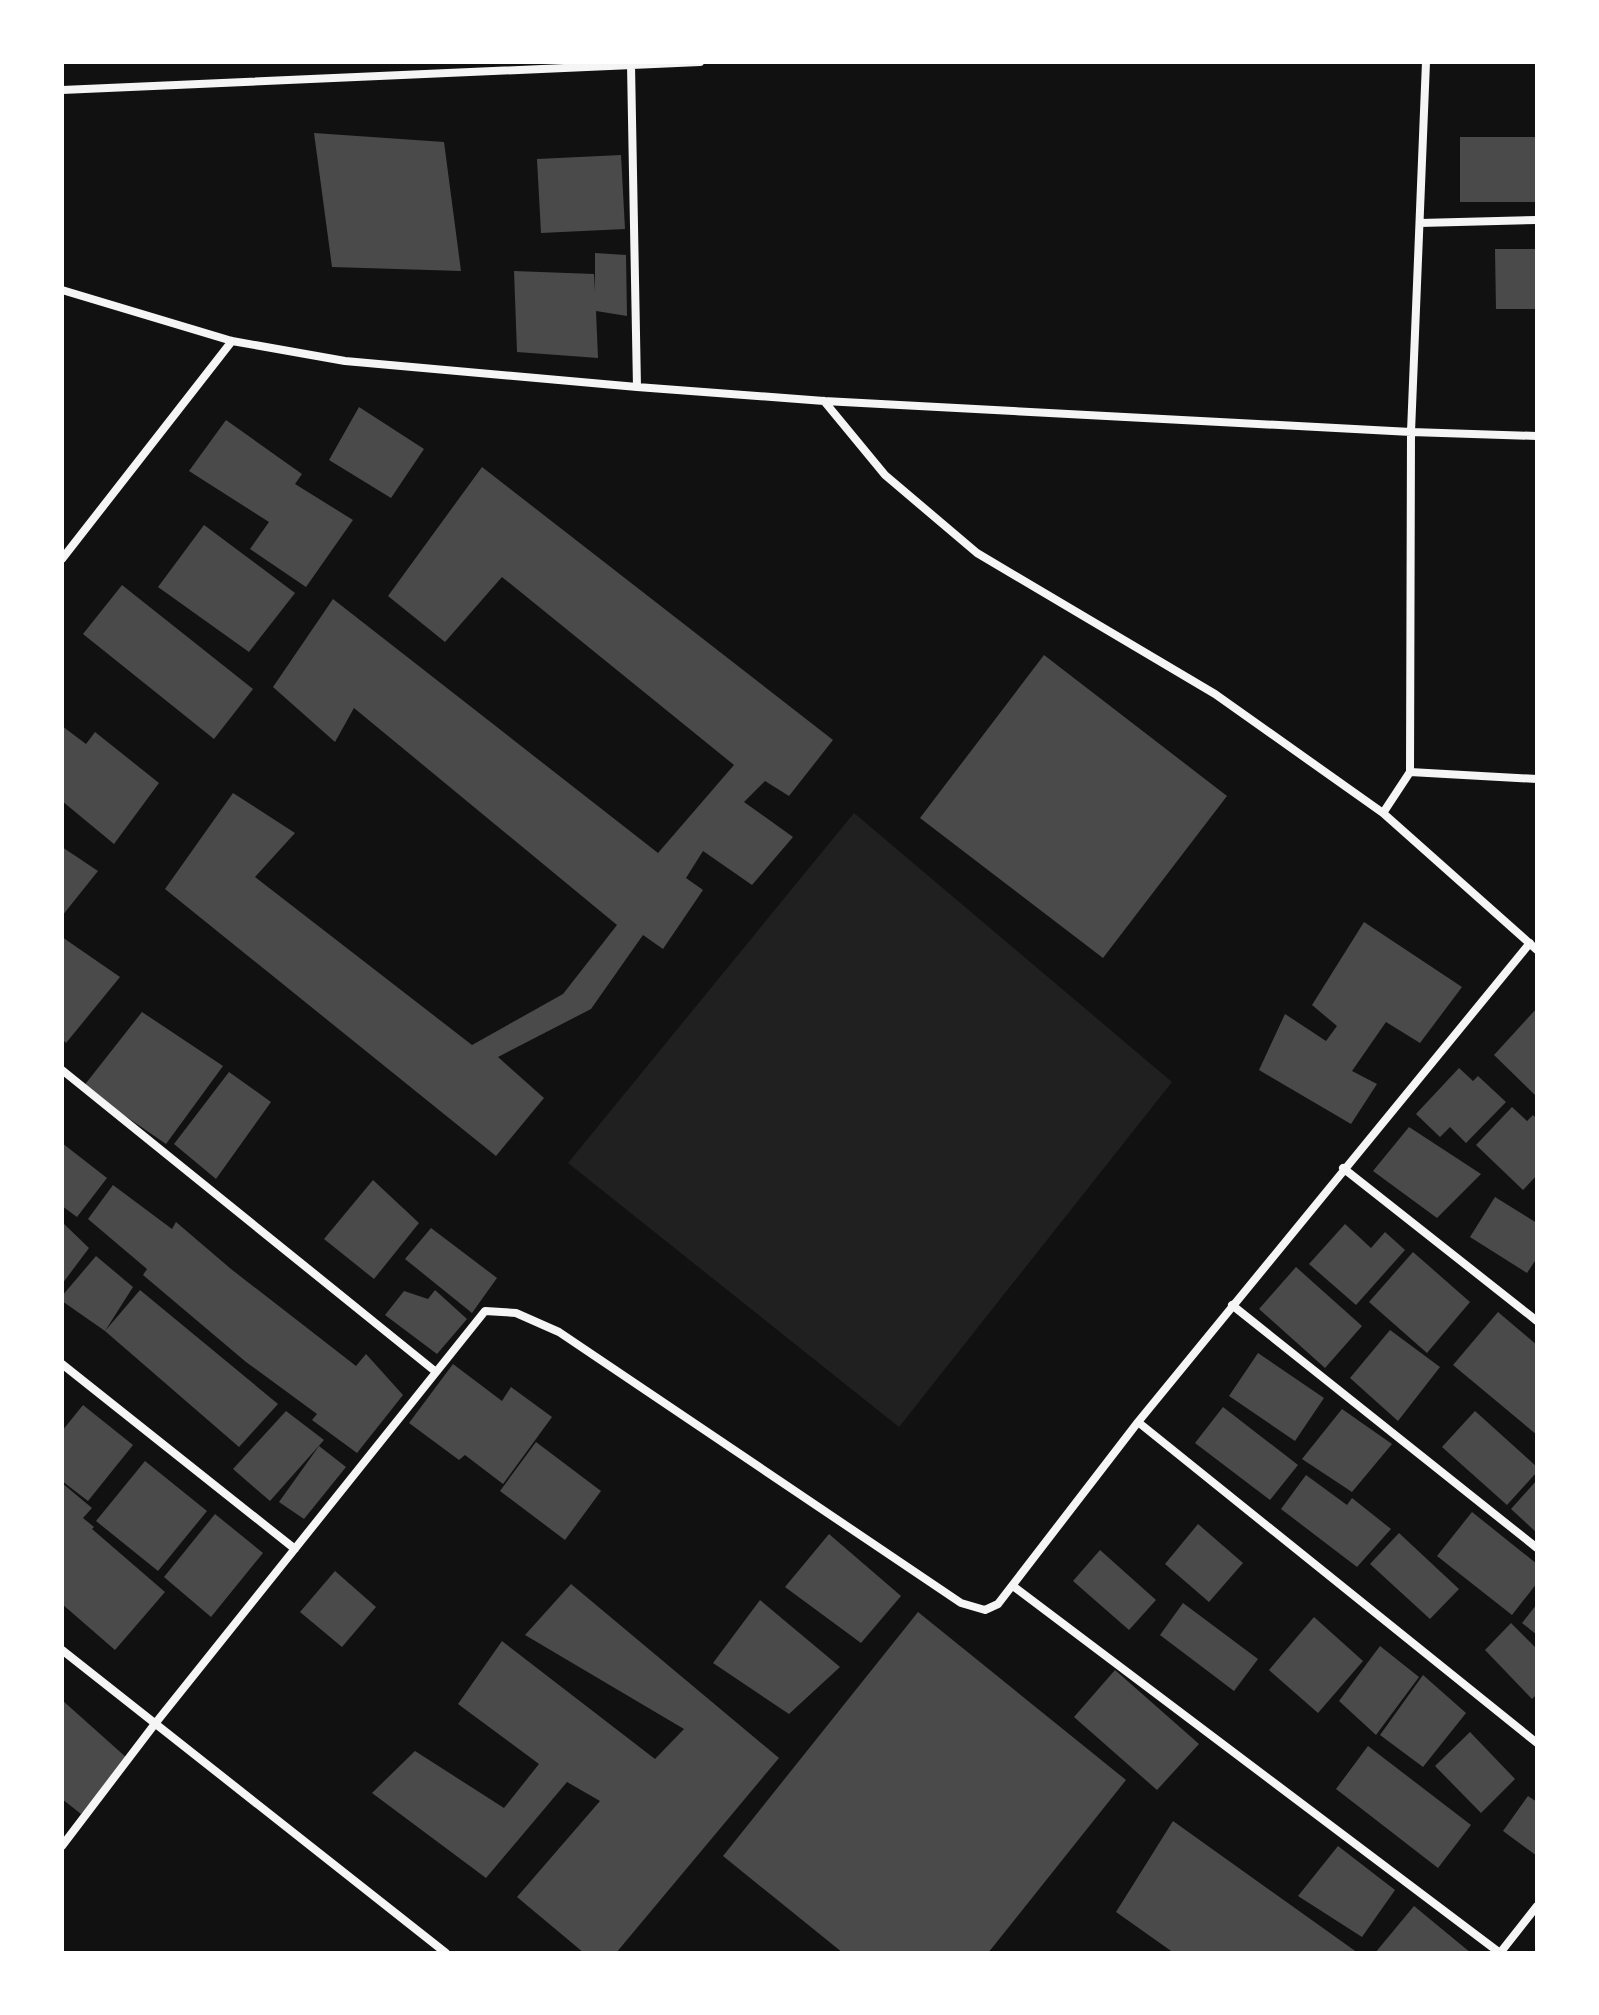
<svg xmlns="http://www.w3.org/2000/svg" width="1599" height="2015" viewBox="0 0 1599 2015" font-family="Barlow,sans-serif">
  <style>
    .green { fill: #202020 }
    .building { fill: #4a4a4a }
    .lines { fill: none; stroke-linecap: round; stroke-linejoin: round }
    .minor { stroke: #f5f5f5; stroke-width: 8 }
  </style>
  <rect width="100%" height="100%" fill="#111"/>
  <path class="green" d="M 854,813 L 1172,1082 L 899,1427 L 568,1163 Z"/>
  <path class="building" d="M 314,133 L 444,142 L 461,271 L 332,267 Z
    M 1460,137 L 1537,137 L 1537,202 L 1460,202 Z
    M 621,155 L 625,229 L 541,233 L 537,159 Z
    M 1495,249 L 1537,249 L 1537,309 L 1496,309 Z
    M 595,253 L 626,255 L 627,316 L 596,311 L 598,358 L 517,352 L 514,271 L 594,274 L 595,292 Z
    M 359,407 L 424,449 L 391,498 L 329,460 Z
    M 226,420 L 302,474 L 295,484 L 353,520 L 306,587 L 250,549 L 269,522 L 189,471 Z
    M 482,467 L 833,740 L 789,796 L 765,781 L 744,802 L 793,837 L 752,885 L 703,851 L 686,878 L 703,890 L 663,949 L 643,935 L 591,1009 L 498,1057 L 544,1098 L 496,1156 L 165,889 L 233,793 L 295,833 L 255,877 L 472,1045 L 563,994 L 617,925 L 354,708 L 335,742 L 273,687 L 333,599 L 658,853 L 734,765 L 502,577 L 445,642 L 388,596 Z
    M 204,525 L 295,593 L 249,652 L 158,587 Z
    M 122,585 L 253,689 L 214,739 L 83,634 Z
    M 1044,655 L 1227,796 L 1103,958 L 920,818 Z
    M 62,726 L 86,744 L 95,732 L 159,783 L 114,844 L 62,801 Z
    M 62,847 L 98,871 L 62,916 Z
    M 1364,922 L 1462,987 L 1420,1043 L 1386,1022 L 1352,1071 L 1377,1084 L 1351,1124 L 1259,1070 L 1285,1014 L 1326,1041 L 1337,1026 L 1312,1005 Z
    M 62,937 L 120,977 L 66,1043 L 62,1039 Z
    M 1537,1008 L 1537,1097 L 1494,1055 Z
    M 142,1012 L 223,1066 L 166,1144 L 83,1087 Z
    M 1459,1068 L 1473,1081 L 1478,1076 L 1506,1102 L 1466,1143 L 1450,1127 L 1440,1137 L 1416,1114 Z
    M 229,1072 L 271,1102 L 216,1179 L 174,1144 Z
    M 1512,1107 L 1527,1121 L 1533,1115 L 1537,1119 L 1537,1175 L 1523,1190 L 1476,1145 Z
    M 1409,1127 L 1481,1174 L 1437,1218 L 1373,1171 Z
    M 62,1143 L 107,1178 L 77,1217 L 62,1206 Z
    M 373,1180 L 419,1223 L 374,1279 L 324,1239 Z
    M 113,1185 L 172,1229 L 176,1222 L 231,1269 L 356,1366 L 366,1354 L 403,1395 L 357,1453 L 312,1420 L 317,1414 L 246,1362 L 143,1275 L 147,1269 L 88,1219 Z
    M 1495,1197 L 1537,1223 L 1537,1258 L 1527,1273 L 1470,1237 Z
    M 62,1222 L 89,1248 L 62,1284 Z
    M 1345,1224 L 1371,1248 L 1385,1232 L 1405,1250 L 1356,1305 L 1309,1264 Z
    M 431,1228 L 497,1278 L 472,1313 L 405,1259 Z
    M 1413,1252 L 1470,1302 L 1427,1353 L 1369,1302 Z
    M 96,1256 L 133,1287 L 105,1331 L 62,1301 L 62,1296 Z
    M 1296,1267 L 1362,1326 L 1325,1368 L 1259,1309 Z
    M 140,1290 L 278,1404 L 239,1447 L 105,1331 Z
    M 435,1290 L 467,1319 L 437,1354 L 385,1315 L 404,1291 L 428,1299 Z
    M 1498,1312 L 1537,1345 L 1537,1435 L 1453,1365 Z
    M 1390,1330 L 1440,1367 L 1398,1421 L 1350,1378 Z
    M 1258,1353 L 1324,1398 L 1295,1441 L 1229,1396 Z
    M 453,1364 L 502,1401 L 511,1387 L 552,1417 L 503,1484 L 465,1455 L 459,1460 L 409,1423 Z
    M 83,1405 L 133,1445 L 88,1501 L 62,1481 L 62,1431 Z
    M 1223,1407 L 1298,1465 L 1270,1500 L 1195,1443 Z
    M 1342,1409 L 1392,1444 L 1352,1492 L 1302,1459 Z
    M 286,1411 L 324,1440 L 270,1501 L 233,1469 Z
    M 1475,1411 L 1537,1467 L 1537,1472 L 1507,1505 L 1442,1447 Z
    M 536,1442 L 601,1491 L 565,1540 L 500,1491 Z
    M 319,1446 L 346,1467 L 304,1519 L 279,1502 Z
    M 145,1461 L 207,1511 L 158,1571 L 96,1521 Z
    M 1306,1475 L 1347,1505 L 1352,1498 L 1391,1529 L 1357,1567 L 1281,1509 Z
    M 1537,1480 L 1537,1533 L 1511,1509 Z
    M 62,1483 L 92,1508 L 83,1518 L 94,1527 L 92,1529 L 165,1592 L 115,1650 L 62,1604 Z
    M 1472,1512 L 1537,1564 L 1537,1583 L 1512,1615 L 1437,1556 Z
    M 215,1514 L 263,1553 L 211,1617 L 164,1577 Z
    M 1198,1524 L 1243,1563 L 1209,1602 L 1165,1564 Z
    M 1399,1533 L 1459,1589 L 1430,1619 L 1370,1564 Z
    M 829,1534 L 901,1596 L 861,1643 L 785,1587 Z
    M 1100,1550 L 1156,1600 L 1129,1630 L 1073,1581 Z
    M 335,1571 L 376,1607 L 342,1647 L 300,1612 Z
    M 571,1584 L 779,1758 L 616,1953 L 584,1953 L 517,1897 L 600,1801 L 567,1782 L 486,1878 L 372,1793 L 415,1751 L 504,1808 L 539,1764 L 458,1704 L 502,1641 L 655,1759 L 684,1729 L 525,1635 Z
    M 760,1600 L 840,1667 L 789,1714 L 713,1663 Z
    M 1183,1603 L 1258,1659 L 1234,1691 L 1160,1635 Z
    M 1537,1604 L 1537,1635 L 1522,1623 Z
    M 918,1612 L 1126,1780 L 988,1953 L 843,1953 L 723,1856 Z
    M 1314,1617 L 1363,1661 L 1318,1713 L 1269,1670 Z
    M 1511,1623 L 1537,1649 L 1537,1694 L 1532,1699 L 1485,1650 Z
    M 1380,1646 L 1419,1677 L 1376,1735 L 1339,1701 Z
    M 1115,1670 L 1199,1744 L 1157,1790 L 1074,1717 Z
    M 1423,1675 L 1466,1713 L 1423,1767 L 1380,1735 Z
    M 62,1700 L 128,1759 L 81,1814 L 62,1799 Z
    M 1470,1732 L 1515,1779 L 1481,1813 L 1435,1766 Z
    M 1368,1746 L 1471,1825 L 1438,1868 L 1336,1789 Z
    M 1528,1796 L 1537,1802 L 1537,1856 L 1503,1831 Z
    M 1173,1821 L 1358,1953 L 1174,1953 L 1116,1912 Z
    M 1338,1846 L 1395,1890 L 1362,1937 L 1298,1896 Z
    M 1414,1906 L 1471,1953 L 1375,1953 Z"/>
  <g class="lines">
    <path class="minor" d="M 631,65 L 637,387
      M 62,90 L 700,62
      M 1420,223 L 1537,220
      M 62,290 L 232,341 L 345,361 L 637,387 L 824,401 L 1411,432 L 1537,436
      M 824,401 L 885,475 L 977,553 L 1215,694 L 1383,813 L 1537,950
      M 62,559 L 232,341
      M 1410,772 L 1537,779
      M 1383,813 L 1410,772 L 1411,432 L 1426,62
      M 62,1070 L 436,1372
      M 1343,1168 L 1537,1321
      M 1232,1305 L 1537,1548
      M 62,1364 L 295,1549
      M 1138,1422 L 1537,1743
      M 1013,1586 L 1500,1953
      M 62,1650 L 446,1953
      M 62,1846 L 154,1725 L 485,1311 L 516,1313 L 559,1332 L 961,1603 L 985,1610 L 998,1604 L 1138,1422 L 1530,943
      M 1500,1953 L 1537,1906"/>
  </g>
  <rect width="1599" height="2015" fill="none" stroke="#ffffff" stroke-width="128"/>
</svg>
